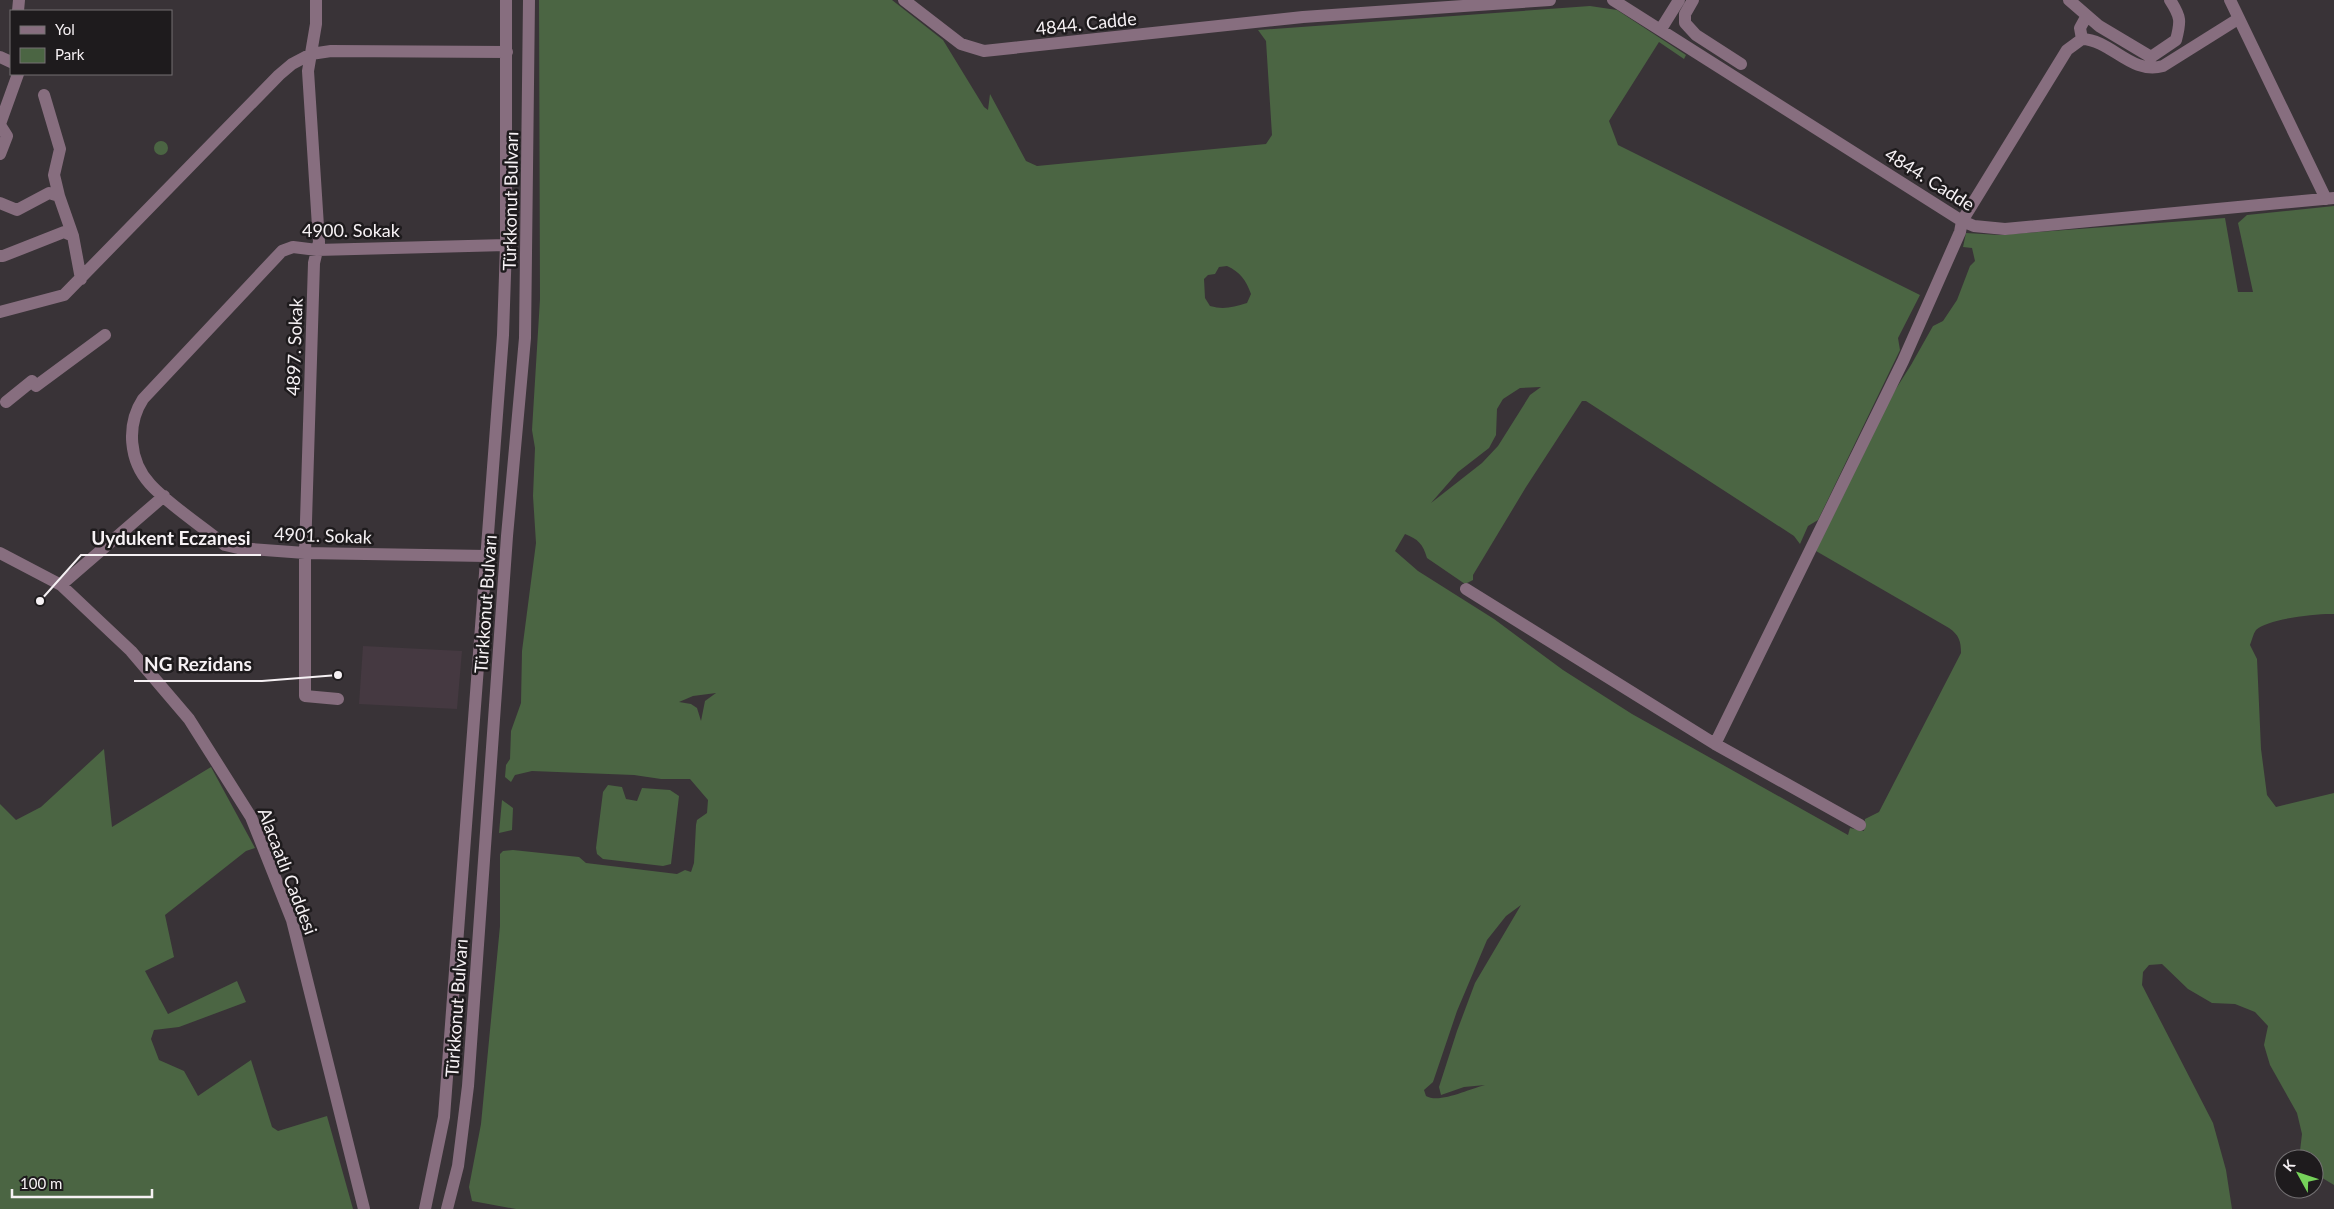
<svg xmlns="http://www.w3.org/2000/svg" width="2334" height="1209" viewBox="0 0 2334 1209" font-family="Lato,sans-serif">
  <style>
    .built { fill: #453941 }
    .green { fill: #4b6543; fill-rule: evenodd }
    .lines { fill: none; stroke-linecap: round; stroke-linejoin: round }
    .minor { stroke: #876e7f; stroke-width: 12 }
    .labels { text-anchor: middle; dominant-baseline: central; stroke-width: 5; stroke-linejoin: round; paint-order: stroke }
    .street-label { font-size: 18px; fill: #f6f1f4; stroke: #1e1b1d }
    .leader { fill: none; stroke: #f6f1f4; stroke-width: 2 }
    .callout-dot { fill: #f6f1f4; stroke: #1e1b1d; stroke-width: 2 }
    .callout-label { font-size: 19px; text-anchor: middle; font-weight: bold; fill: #f6f1f4; stroke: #1e1b1d; stroke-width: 5; stroke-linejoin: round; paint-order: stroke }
  </style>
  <rect width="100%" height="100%" fill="#393337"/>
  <path class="built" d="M 363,646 L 462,651 L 457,709 L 359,704 Z"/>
  <path class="green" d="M 539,0 L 892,0 L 943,40 L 984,107 L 988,110 L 990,94 L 1026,161 L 1037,166 L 1266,144 L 1272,135 L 1266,41 L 1258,30 L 1590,6 L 1617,10 L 1686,55 L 1684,59 L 1659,42 L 1609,121 L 1618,145 L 1920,295 L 1898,338 L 1900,350 L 1818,520 L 1808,526 L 1800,544 L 1794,536 L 1586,401 L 1582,401 L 1526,487 L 1473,575 L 1473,580 L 1465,584 L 1427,558 C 1423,544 1418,539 1405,534 L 1395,551 L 1418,571 L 1494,619 L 1563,670 L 1632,714 L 1848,835 L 1850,828 L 1864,831 L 1865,819 L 1879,812 L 1961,653 C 1961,641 1959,635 1949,628 L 1816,551 L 1887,403 L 1911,365 L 1933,326 L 1943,321 L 1957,300 L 1970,266 L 1975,261 L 1972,248 L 1963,247 L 1966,233 L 1999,235 L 2225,218 L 2238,292 L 2253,292 L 2238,223 L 2247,215 L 2334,206 L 2334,614 C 2318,613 2267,619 2256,630 C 2253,634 2252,640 2250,645 L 2257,659 L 2261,749 L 2267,795 L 2276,807 L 2334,793 L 2334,1185 L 2314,1173 L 2314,1159 L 2304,1159 L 2300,1151 L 2302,1134 L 2297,1113 L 2270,1065 L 2264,1045 L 2268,1026 L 2255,1012 L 2235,1004 L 2212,1003 L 2188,989 L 2162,964 L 2149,965 L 2143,972 L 2142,985 L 2213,1123 L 2226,1170 L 2232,1209 L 516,1209 L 472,1201 L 469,1187 L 481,1124 L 500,926 L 500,854 L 503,851 L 513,850 L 579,857 L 586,863 L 677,874 L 685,870 L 691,872 L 694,863 L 696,825 L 697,820 L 707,813 L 708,800 L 690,779 L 661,779 L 634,775 L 532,771 L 515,775 L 511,782 L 505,777 L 506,765 L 510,759 L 511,731 L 521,703 L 522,651 L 536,543 L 533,496 L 535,448 L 532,430 L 540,299 ZM 1227,266 C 1240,272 1246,280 1251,294 L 1247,303 C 1233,307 1224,310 1210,306 L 1205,298 L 1204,279 L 1208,275 L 1215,274 L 1219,267 ZM 1541,387 L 1530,395 L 1498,446 L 1482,463 L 1431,503 L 1458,472 L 1489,448 L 1496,435 L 1497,409 L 1503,399 L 1520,388 ZM 716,693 L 705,701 L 701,721 L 697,708 L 691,704 L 679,702 L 693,696 ZM 1521,905 L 1475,983 L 1457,1031 L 1439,1087 L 1441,1095 L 1464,1087 L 1485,1085 C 1469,1089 1439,1104 1426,1096 L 1424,1090 L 1433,1082 L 1457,1011 L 1487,940 L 1506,916 Z
    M154 148a7 7 0 1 1 14 0a7 7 0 1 1-14 0Z
    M 104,749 L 112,827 L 211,767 L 255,848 L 246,851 L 165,915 L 174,957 L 145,971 L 168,1014 L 237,981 L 246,1002 L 179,1027 L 154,1030 L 151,1039 L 159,1060 L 184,1071 L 198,1096 L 251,1060 L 272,1127 L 278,1131 L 327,1116 L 353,1209 L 0,1209 L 0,804 L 16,820 L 41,807 Z
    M 608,785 L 622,787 L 626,799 L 637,801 L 642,788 L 670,790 L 679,796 L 671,864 L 663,866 L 603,859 L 597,854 L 596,848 L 603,792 Z
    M 502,800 L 513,808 L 512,830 L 499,833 Z"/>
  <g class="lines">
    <path class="minor" d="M 316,0 L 316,24 L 308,71 L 319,242 L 314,263 L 305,553 L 305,696 L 338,699
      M 904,0 L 961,44 L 984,51 L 1303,17 L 1550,0
      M 1613,0 L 1962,221 L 1974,226 L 2005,229 L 2334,198
      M 1693,0 L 1685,14 L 1685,23 L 1696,35 L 1741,64
      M 2069,0 L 2099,26 L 2151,57 L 2176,40 C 2181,21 2181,17 2170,0
      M 2230,0 L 2326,199
      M 18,11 L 19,0
      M 1661,29 L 1679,0
      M 2082,39 C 2112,40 2130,75 2163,66 L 2238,19
      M 0,57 L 11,62
      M 44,95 L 60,149 L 54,175 L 59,196
      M 0,124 L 18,74
      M 0,125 L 7,136 L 0,154
      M 0,203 L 17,210 L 49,193 L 59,196 L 73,236 L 81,279
      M 0,256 L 3,256 L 64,232 L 73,236
      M 0,312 L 64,295 L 279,75 L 292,64 L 311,54 L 331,51 L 507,52
      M 36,386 L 105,335
      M 6,402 L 32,381
      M 0,553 L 61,585 L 131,651 L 189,719 L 251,817 L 292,920 L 364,1209
      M 487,556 L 305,553 L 238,548 L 225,545 C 202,526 169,505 150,484 C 129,461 126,425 143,399 L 282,251 L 293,247 L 317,250 L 506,245
      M 61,585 L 164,496
      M 1466,589 L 1715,744 L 1860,825
      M 1715,744 L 1903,361 L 1960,232 L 1962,221 L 2067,50 L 2082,39 L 2080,28 L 2086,17
      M 425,1209 L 444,1117 L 503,335 L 506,245 L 506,0
      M 447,1209 L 458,1166 L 468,1086 L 507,536 L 525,338 L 529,0"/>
  </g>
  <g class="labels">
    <g class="street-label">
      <text transform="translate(1086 23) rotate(-6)">4844. Cadde</text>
      <text transform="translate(1930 179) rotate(32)">4844. Cadde</text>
      <text transform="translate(510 201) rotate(-89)">Türkkonut Bulvarı</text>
      <text x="351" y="230">4900. Sokak</text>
      <text transform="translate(294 347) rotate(-88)">4897. Sokak</text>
      <text transform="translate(323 535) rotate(2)">4901. Sokak</text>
      <text transform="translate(485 604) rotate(-86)">Türkkonut Bulvarı</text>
      <text transform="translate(288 871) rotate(69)">Alacaatlı Caddesi</text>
      <text transform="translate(456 1008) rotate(-86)">Türkkonut Bulvarı</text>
    </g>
  </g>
  <path class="leader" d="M40 601L81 555H261M338 675L262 681H134"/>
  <g class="callout-dot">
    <circle cx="40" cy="601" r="5"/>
    <circle cx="338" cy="675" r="5"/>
  </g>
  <g class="callout-label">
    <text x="171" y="545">Uydukent Eczanesi</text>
    <text x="198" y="671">NG Rezidans</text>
  </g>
  <rect x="10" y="10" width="162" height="65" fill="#1e1b1d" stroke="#747173"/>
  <rect x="20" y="26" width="25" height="8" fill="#876e7f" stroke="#747173"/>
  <text x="55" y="35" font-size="15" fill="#f6f1f4">Yol</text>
  <rect x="20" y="48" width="25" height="15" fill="#4b6543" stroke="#747173"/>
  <text x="55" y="60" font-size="15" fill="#f6f1f4">Park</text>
  <g transform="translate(2299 1174) rotate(310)"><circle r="24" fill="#1e1b1d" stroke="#747173"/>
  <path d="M0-4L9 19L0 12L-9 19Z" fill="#76d25a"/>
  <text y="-8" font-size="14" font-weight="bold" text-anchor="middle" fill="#f6f1f4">K</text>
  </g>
  <path d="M12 1189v8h140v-8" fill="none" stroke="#f6f1f4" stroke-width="2.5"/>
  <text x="20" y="1189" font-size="15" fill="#f6f1f4" stroke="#1e1b1d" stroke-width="4" paint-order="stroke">100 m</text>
</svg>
